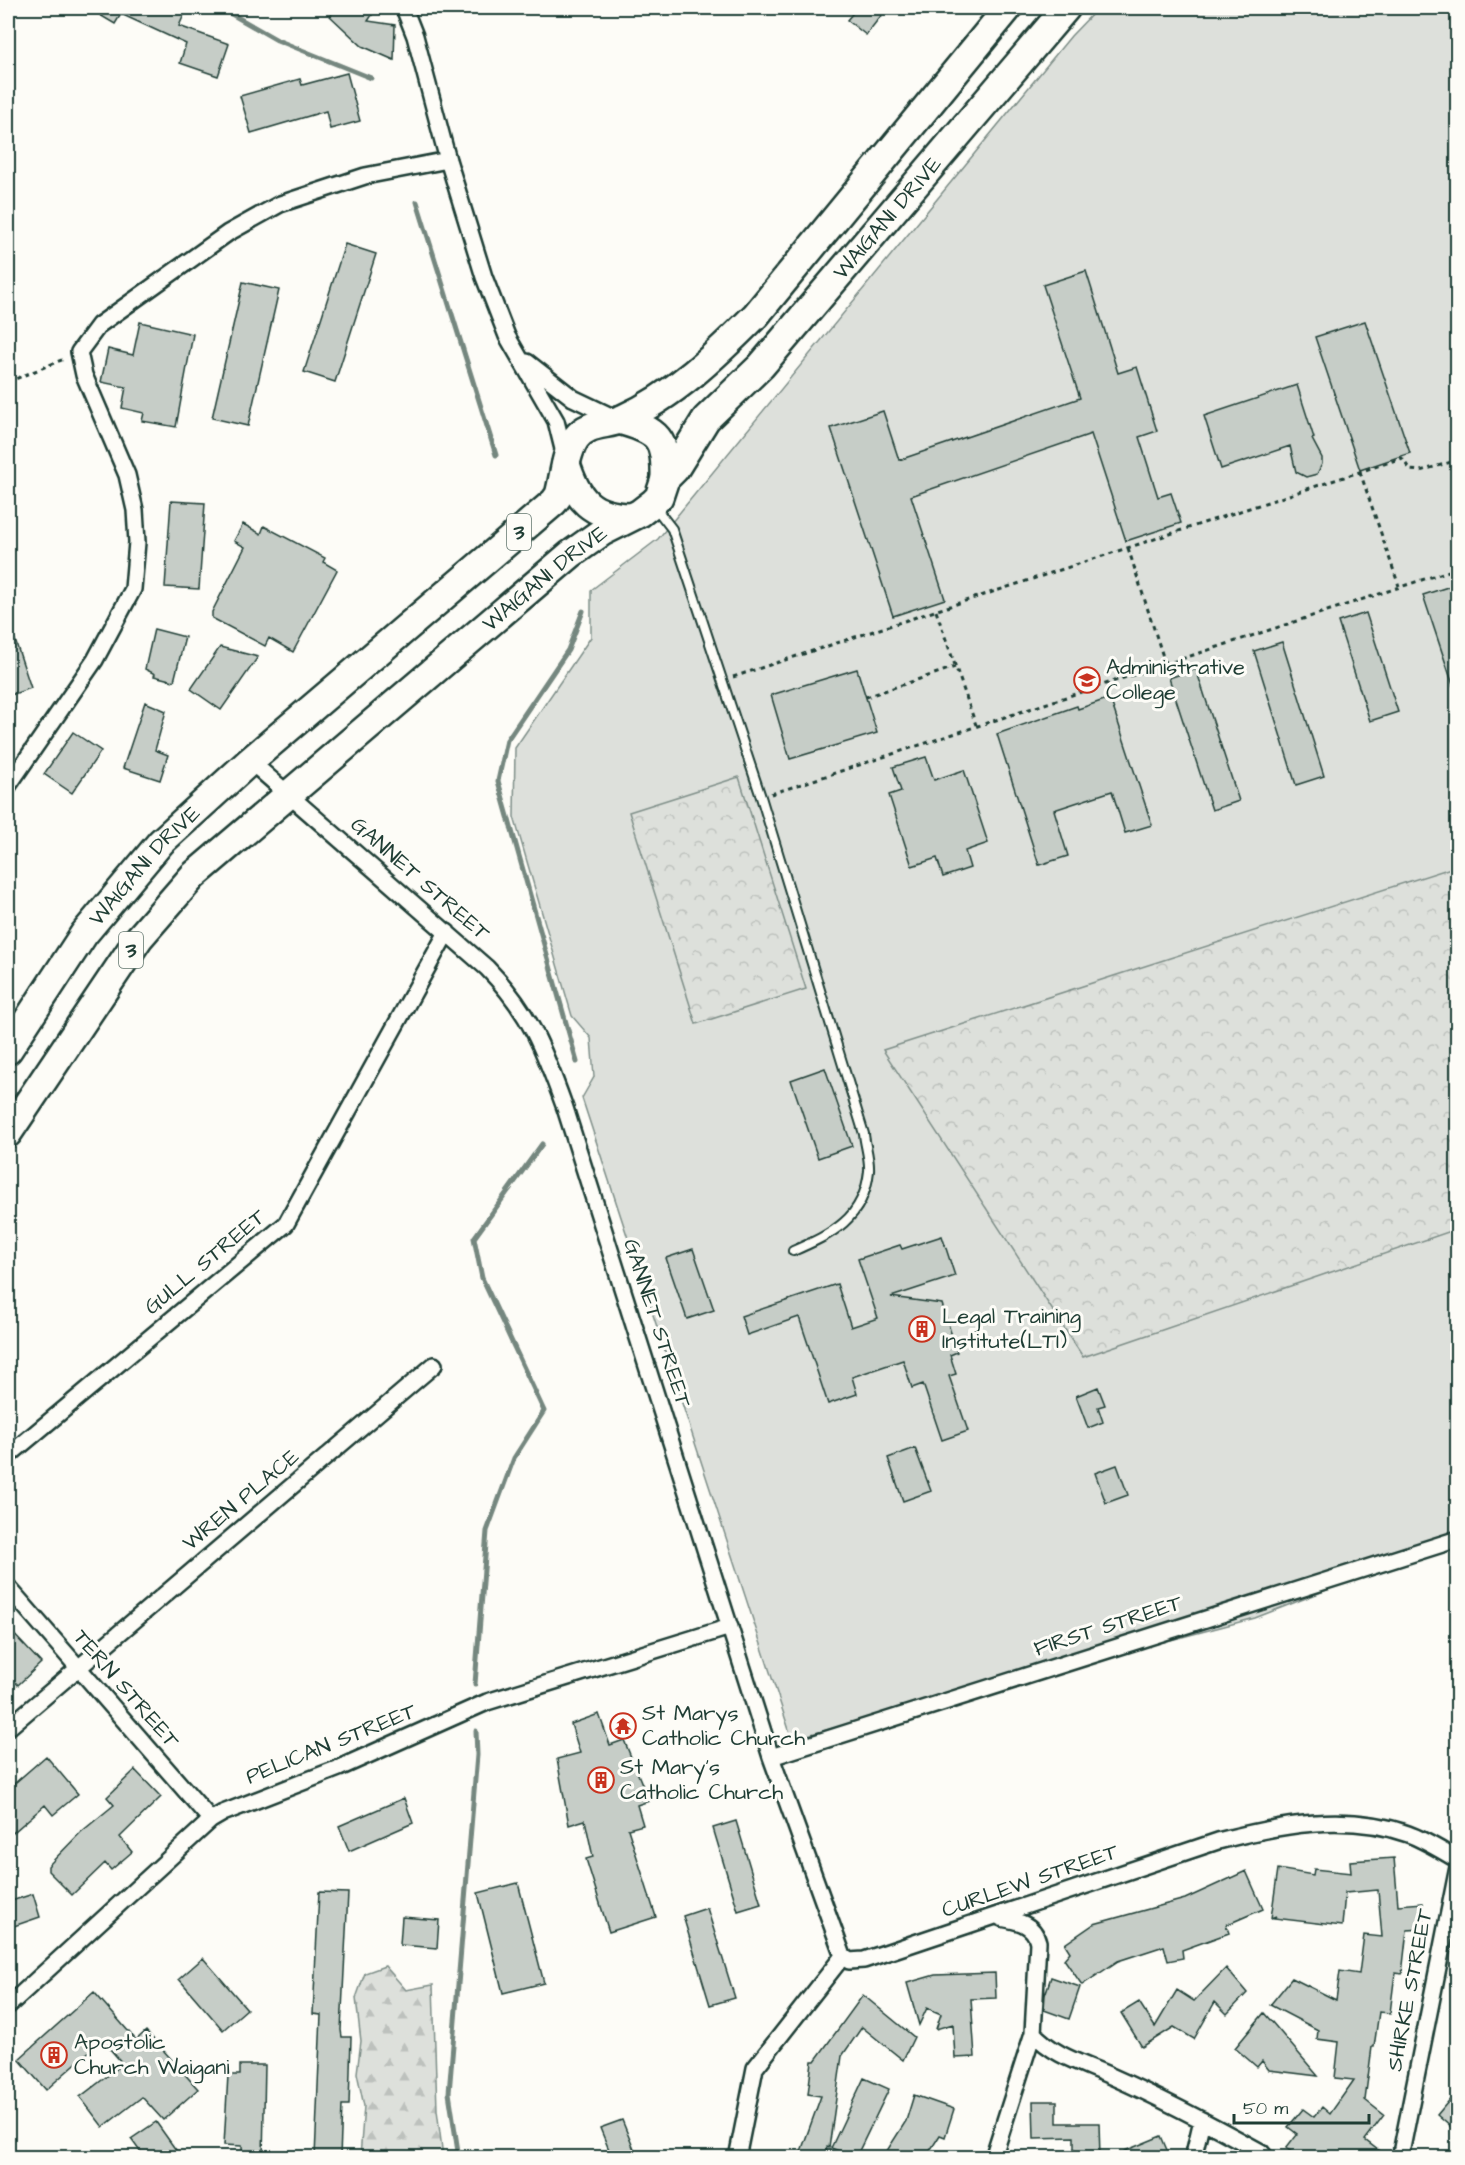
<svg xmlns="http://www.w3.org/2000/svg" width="1465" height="2165" viewBox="0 0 1465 2165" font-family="'Architects Daughter',sans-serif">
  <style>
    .grass { fill: #dde0db; stroke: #7e8e88; stroke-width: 1.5 }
    .forest { fill: url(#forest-firs); stroke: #7e8e88; stroke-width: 1.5 }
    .park { fill: url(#park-crowns); stroke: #7e8e88; stroke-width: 1.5 }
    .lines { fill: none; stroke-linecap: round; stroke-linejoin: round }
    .stream { stroke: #75877f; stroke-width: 5 }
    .building { fill: #c6cdc7; stroke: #1f3d34; stroke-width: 1.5 }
    .lane-casing { stroke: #1f3d34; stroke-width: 12 }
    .street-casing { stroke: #1f3d34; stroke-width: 20 }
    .highway-casing { stroke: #1f3d34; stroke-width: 32 }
    .path { stroke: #1f3d34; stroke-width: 3; stroke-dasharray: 4.5 4.5; stroke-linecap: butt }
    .lane { stroke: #fdfcf7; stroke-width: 8 }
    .street { stroke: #fdfcf7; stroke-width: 15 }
    .highway { stroke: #fdfcf7; stroke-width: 27 }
    .labels { text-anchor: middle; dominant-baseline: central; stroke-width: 6; stroke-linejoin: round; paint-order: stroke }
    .shield { fill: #fdfcf7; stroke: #62766e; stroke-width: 1.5 }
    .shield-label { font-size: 21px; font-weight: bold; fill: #1f3d34 }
    .street-label { font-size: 22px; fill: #1f3d34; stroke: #fdfcf7 }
    .poi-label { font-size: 22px; fill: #1f3d34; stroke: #fdfcf7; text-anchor: start }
  </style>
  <defs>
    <pattern id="forest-firs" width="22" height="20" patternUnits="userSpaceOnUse" patternTransform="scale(1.5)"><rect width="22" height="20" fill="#dde0db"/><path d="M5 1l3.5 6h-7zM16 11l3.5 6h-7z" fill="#bdc1bd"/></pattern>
    <pattern id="park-crowns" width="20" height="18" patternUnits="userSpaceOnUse" patternTransform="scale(1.5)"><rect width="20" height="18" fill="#dde0db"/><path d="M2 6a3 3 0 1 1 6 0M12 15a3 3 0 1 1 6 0" fill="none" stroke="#bdc1bd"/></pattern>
  </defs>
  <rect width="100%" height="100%" fill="#fdfcf7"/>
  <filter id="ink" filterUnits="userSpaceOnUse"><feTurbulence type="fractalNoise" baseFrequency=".0167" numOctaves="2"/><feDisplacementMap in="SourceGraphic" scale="12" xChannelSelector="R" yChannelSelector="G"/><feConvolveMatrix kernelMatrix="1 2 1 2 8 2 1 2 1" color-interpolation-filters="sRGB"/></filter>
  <g filter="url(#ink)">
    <path class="grass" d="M 1098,8 L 1457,8 L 1457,1539 L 1255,1618 L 792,1739 L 582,1098 L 594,1077 L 591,1038 L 572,1016 L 514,817 L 515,748 L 591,637 L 591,590 L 658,539 L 1071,36 Z"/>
    <path class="forest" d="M 385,1966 L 406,1990 L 433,1985 L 437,2110 L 443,2157 L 360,2157 L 364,2106 L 357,2073 L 361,2041 L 356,1998 L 365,1973 Z"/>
    <path class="park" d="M 739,777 L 806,989 L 696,1024 L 629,812 Z
      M 1457,866 L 1457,1229 L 1083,1357 L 883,1050 Z"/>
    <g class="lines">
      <path class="stream" d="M 221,8 L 277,40 L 371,78
        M 417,202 L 496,455
        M 577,1062 L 498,781 L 507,740 L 568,650 L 583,611
        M 475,1684 L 487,1531 L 514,1458 L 544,1411 L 482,1278 L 474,1238 L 542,1144
        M 459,2158 L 449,2093 L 477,1755 L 476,1731"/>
    </g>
    <path class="building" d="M 88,8 L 187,8 L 179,26 L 229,44 L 218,76 L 180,63 L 186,44 L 121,14 L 115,24 Z
      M 336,8 L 366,8 L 374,12 L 368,21 L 395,25 L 394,60 L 362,46 L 330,16 Z
      M 857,8 L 887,8 L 866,35 L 847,20 Z
      M 347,73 L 360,121 L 330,129 L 326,111 L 251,133 L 240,96 L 300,79 L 302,85 Z
      M 345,244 L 376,254 L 335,382 L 304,372 Z
      M 1086,271 L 1118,373 L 1137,367 L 1157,431 L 1139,437 L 1158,497 L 1171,493 L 1181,523 L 1126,541 L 1091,434 L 911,496 L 945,599 L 893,616 L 831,428 L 883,411 L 899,460 L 1080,398 L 1043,285 Z
      M 243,282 L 279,290 L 248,426 L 212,418 Z
      M 1365,321 L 1410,453 L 1360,470 L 1315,337 Z
      M 140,322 L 193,334 L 176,427 L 142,421 L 144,413 L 122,408 L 126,387 L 101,382 L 108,349 L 133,355 Z
      M 1297,385 L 1314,438 L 1312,439 L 1322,458 L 1322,464 L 1317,474 L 1306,477 L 1296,472 L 1290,446 L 1221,469 L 1204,416 Z
      M 171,501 L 205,503 L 199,589 L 165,587 Z
      M 243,524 L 261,534 L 264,526 L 325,558 L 323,562 L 337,570 L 293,652 L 269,638 L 265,646 L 212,618 L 212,612 L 245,547 L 234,541 Z
      M 1451,586 L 1458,605 L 1458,690 L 1455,691 L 1423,595 Z
      M 1366,613 L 1398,712 L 1370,721 L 1338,622 Z
      M 8,625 L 10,625 L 31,688 L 8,696 Z
      M 154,629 L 185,637 L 174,681 L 154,676 L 155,674 L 145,669 Z
      M 1282,642 L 1324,776 L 1296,785 L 1254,651 Z
      M 220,647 L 258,657 L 221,710 L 191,689 Z
      M 857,669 L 877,733 L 790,759 L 771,695 Z
      M 1196,669 L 1239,801 L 1212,810 L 1169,678 Z
      M 1110,698 L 1152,825 L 1125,833 L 1112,791 L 1054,810 L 1068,856 L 1039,865 L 997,734 L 1077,706 L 1078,709 Z
      M 145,702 L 166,711 L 155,750 L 168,755 L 160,780 L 123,768 Z
      M 73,732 L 101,751 L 72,793 L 44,774 Z
      M 926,757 L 934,780 L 964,770 L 988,843 L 965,851 L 970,868 L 943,877 L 937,858 L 912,866 L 889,795 L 901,791 L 893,767 Z
      M 825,1068 L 852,1146 L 818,1158 L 791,1080 Z
      M 942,1236 L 955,1276 L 891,1297 L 942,1304 L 957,1352 L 950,1355 L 956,1374 L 949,1376 L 968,1431 L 942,1440 L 923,1384 L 912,1388 L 903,1360 L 852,1377 L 857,1394 L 828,1404 L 799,1317 L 747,1335 L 741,1316 L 837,1284 L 851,1327 L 878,1318 L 858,1259 L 900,1245 L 902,1249 Z
      M 693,1249 L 714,1310 L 687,1319 L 666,1258 Z
      M 1098,1387 L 1105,1405 L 1098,1407 L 1103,1422 L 1088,1428 L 1076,1396 Z
      M 915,1448 L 931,1491 L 903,1501 L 888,1458 Z
      M 1117,1465 L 1128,1495 L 1106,1503 L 1095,1473 Z
      M 8,1628 L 41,1663 L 18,1685 L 8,1674 Z
      M 599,1714 L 610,1745 L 624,1740 L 649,1801 L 637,1805 L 643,1825 L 628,1829 L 656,1917 L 609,1932 L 586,1859 L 593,1857 L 585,1820 L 569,1825 L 557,1759 L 580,1753 L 571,1724 Z
      M 46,1756 L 78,1794 L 53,1815 L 45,1805 L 8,1837 L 8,1789 Z
      M 135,1770 L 161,1797 L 120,1837 L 132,1852 L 111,1870 L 105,1863 L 72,1895 L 48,1871 L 48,1866 L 81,1832 L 114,1805 L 107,1797 Z
      M 404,1798 L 413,1823 L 349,1851 L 339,1826 Z
      M 736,1821 L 761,1904 L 738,1911 L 713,1828 Z
      M 1394,1858 L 1398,1905 L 1423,1903 L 1424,1929 L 1407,1930 L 1402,1974 L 1395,1973 L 1390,2013 L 1379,2012 L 1374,2047 L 1372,2047 L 1365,2100 L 1384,2115 L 1365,2140 L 1387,2157 L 1299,2157 L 1286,2148 L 1297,2134 L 1288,2127 L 1303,2109 L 1314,2117 L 1322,2107 L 1330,2114 L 1354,2080 L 1335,2078 L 1339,2042 L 1317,2039 L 1318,2030 L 1270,2005 L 1292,1978 L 1336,2000 L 1340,1971 L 1359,1974 L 1364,1935 L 1382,1937 L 1378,1890 L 1345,1893 L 1342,1926 L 1274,1918 L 1276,1916 L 1271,1918 L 1278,1869 L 1313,1875 L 1314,1869 L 1351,1873 L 1350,1861 Z
      M 1246,1871 L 1263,1909 L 1226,1925 L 1229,1933 L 1182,1950 L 1183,1958 L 1168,1961 L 1164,1946 L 1118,1961 L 1082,1985 L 1064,1959 L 1070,1952 L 1065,1944 L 1094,1924 L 1185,1899 Z
      M 518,1883 L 544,1983 L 503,1993 L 478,1893 Z
      M 319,1892 L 348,1893 L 341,2030 L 342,2037 L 351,2037 L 349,2105 L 342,2105 L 340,2157 L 315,2157 L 321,2015 L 313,2014 Z
      M 33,1894 L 40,1917 L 11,1927 L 8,1902 Z
      M 707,1908 L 735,1998 L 710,2005 L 683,1916 Z
      M 402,1917 L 439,1920 L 437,1948 L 400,1945 Z
      M 203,1958 L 247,2009 L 223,2030 L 179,1979 Z
      M 1226,1968 L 1247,1993 L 1227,2014 L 1215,2002 L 1194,2039 L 1174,2027 L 1142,2047 L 1121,2013 L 1139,2002 L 1155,2027 L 1177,1990 L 1194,2001 Z
      M 995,1973 L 996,1998 L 971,1999 L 975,2057 L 955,2058 L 953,2024 L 936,2029 L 941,2014 L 927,2008 L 919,2025 L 907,1983 L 935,1975 Z
      M 1051,1977 L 1080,1987 L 1069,2019 L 1044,2010 L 1045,1995 Z
      M 94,1992 L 136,2040 L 146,2031 L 198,2089 L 163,2120 L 142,2097 L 103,2127 L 80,2097 L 123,2064 L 102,2040 L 46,2090 L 19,2059 Z
      M 863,1995 L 914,2037 L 903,2060 L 862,2027 L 842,2056 L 829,2148 L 827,2147 L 825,2157 L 799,2157 L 821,2096 L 808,2094 L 812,2061 L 815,2061 Z
      M 1264,2013 L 1271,2021 L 1318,2076 L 1269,2070 L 1262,2061 L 1257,2067 L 1235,2048 Z
      M 240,2065 L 265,2065 L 263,2157 L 242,2157 L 242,2146 L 224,2145 L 228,2075 L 240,2075 Z
      M 864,2078 L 889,2089 L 856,2157 L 831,2148 Z
      M 1458,2090 L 1458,2133 L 1437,2115 Z
      M 914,2095 L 954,2109 L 945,2137 L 940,2135 L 926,2157 L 883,2157 L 906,2121 Z
      M 1033,2101 L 1057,2101 L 1057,2123 L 1099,2123 L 1100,2157 L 1074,2157 L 1074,2137 L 1034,2138 Z
      M 622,2120 L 637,2157 L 612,2157 L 600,2128 Z
      M 156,2122 L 181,2157 L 144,2157 L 131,2139 Z
      M 1161,2136 L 1170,2157 L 1110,2157 Z"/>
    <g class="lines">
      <g class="lane-casing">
        <path id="lane" d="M 655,507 L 672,529 L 761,797 L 864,1134 C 865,1145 870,1159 869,1171 C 864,1219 832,1234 793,1251"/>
      </g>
      <g class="street-casing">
        <path id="street" d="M 404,8 L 415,36 L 448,160 L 484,277 L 507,336 L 556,421 L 565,457
          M 527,362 L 573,398 L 615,418
          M 250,761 L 487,968 C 531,1013 544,1050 565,1108 L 771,1757 L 843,1956
          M 8,786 L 95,660 L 133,589 L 137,542 L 135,510 L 127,475 L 84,375 L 79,352 L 99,325 L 228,233 L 280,204 L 365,176 L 448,160
          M 8,1456 L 286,1224 L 447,932
          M 8,1587 L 211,1820
          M 8,1728 L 434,1365
          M 771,1757 L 1458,1539
          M 843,1956 L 849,1961 L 864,1960 L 1218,1841 C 1279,1825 1346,1812 1408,1834 C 1425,1840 1442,1851 1458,1860
          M 8,2006 L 211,1820 L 223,1813 L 339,1768 L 487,1702 L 730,1627
          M 1033,2033 C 1055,2057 1085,2064 1113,2077 C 1163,2099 1212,2125 1261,2152 L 1266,2158
          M 737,2158 L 755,2068 L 843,1956
          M 993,2158 L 1033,2033 L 1038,1942 C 1034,1924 1018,1921 1001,1918
          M 1193,2158 L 1202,2120
          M 1400,2158 L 1458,1867"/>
      </g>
      <g class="highway-casing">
        <g id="highway">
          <path d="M 619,420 C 659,431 666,438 665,479"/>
          <path d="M 566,464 C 577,500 591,516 630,517"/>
          <path id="s1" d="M 8,1050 L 84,934 L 161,842 L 250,761 L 554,502 L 559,495 C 564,478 565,453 576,438 C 588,422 606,426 622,419 C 674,396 716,355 756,315 L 1008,8"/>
          <path id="s2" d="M 8,1133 L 139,938 L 193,876 L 571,554 L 602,532 L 640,513 L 653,503 L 659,497 L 665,479 L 675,469 L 706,419 L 761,366 L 1066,8"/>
        </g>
      </g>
      <path class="path" d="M 8,382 L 64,359
        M 1360,472 L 1399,586
        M 1128,548 L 1165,663
        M 936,611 L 976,725
        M 733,677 L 1402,458 L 1410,470 L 1420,471 L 1458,460
        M 866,697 L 955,667
        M 771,794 L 1458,568"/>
      <use href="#lane" class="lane"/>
      <use href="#street" class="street"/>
      <use href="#highway" class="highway"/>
    </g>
  </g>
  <defs>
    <g id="university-ring" transform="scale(1.35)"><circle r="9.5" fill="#fdfcf7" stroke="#c8321e" stroke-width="1.5"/><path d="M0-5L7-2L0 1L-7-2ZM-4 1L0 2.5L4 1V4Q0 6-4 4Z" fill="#c8321e"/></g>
    <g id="building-ring" transform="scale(1.35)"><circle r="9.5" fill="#fdfcf7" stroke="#c8321e" stroke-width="1.5"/><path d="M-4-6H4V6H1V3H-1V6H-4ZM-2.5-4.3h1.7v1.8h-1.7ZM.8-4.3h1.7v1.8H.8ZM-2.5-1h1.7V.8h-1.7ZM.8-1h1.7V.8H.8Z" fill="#c8321e"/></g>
    <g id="temple-ring" transform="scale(1.35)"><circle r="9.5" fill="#fdfcf7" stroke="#c8321e" stroke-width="1.5"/><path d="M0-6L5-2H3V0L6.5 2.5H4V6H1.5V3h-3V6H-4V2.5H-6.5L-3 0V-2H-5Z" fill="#c8321e"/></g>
  </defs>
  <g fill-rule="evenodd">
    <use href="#university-ring" x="1087" y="680"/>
    <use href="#building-ring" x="922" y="1329"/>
    <use href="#temple-ring" x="623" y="1726"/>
    <use href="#building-ring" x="601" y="1780"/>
    <use href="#building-ring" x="54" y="2055"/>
  </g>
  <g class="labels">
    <g class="shield">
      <rect x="507" y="514" width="24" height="36" rx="4.5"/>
      <rect x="119" y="932" width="24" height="36" rx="4.5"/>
    </g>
    <g class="shield-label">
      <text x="519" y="532">3</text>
      <text x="131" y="950">3</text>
    </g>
    <g class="street-label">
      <text stroke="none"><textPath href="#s2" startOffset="1282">WAIGANI DRIVE</textPath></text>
      <text stroke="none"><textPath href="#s2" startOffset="778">WAIGANI DRIVE</textPath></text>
      <text stroke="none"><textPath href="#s1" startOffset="230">WAIGANI DRIVE</textPath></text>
      <text transform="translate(420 879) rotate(41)">GANNET STREET</text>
      <text transform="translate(205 1262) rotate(-40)">GULL STREET</text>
      <text transform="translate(657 1323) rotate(72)">GANNET STREET</text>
      <text transform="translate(241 1500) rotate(-40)">WREN PLACE</text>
      <text transform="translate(1108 1626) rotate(-18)">FIRST STREET</text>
      <text transform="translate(126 1689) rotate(49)">TERN STREET</text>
      <text transform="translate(331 1744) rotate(-22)">PELICAN STREET</text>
      <text transform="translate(1030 1881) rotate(-19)">CURLEW STREET</text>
      <text transform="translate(1410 1990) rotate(-79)">SHIRKE STREET</text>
    </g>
    <g class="poi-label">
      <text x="1106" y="667">Administrative<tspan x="1106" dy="25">College</tspan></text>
      <text x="942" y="1316">Legal Training<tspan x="942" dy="25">Institute(LTI)</tspan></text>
      <text x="642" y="1713">St Marys<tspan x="642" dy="25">Catholic Church</tspan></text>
      <text x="620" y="1767">St Mary's<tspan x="620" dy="25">Catholic Church</tspan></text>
      <text x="74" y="2042">Apostolic<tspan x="74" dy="25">Church Waigani</tspan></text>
    </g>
  </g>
  <rect width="1465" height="2165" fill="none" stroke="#fdfcf7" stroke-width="30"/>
  <rect x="15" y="15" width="1435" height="2135" fill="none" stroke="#1f3d34" stroke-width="2" filter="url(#ink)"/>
  <path d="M1234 2114v9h135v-9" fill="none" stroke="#1f3d34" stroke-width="3"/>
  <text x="1243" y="2114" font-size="18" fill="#1f3d34" stroke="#fdfcf7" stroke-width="4.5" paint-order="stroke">50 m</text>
</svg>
